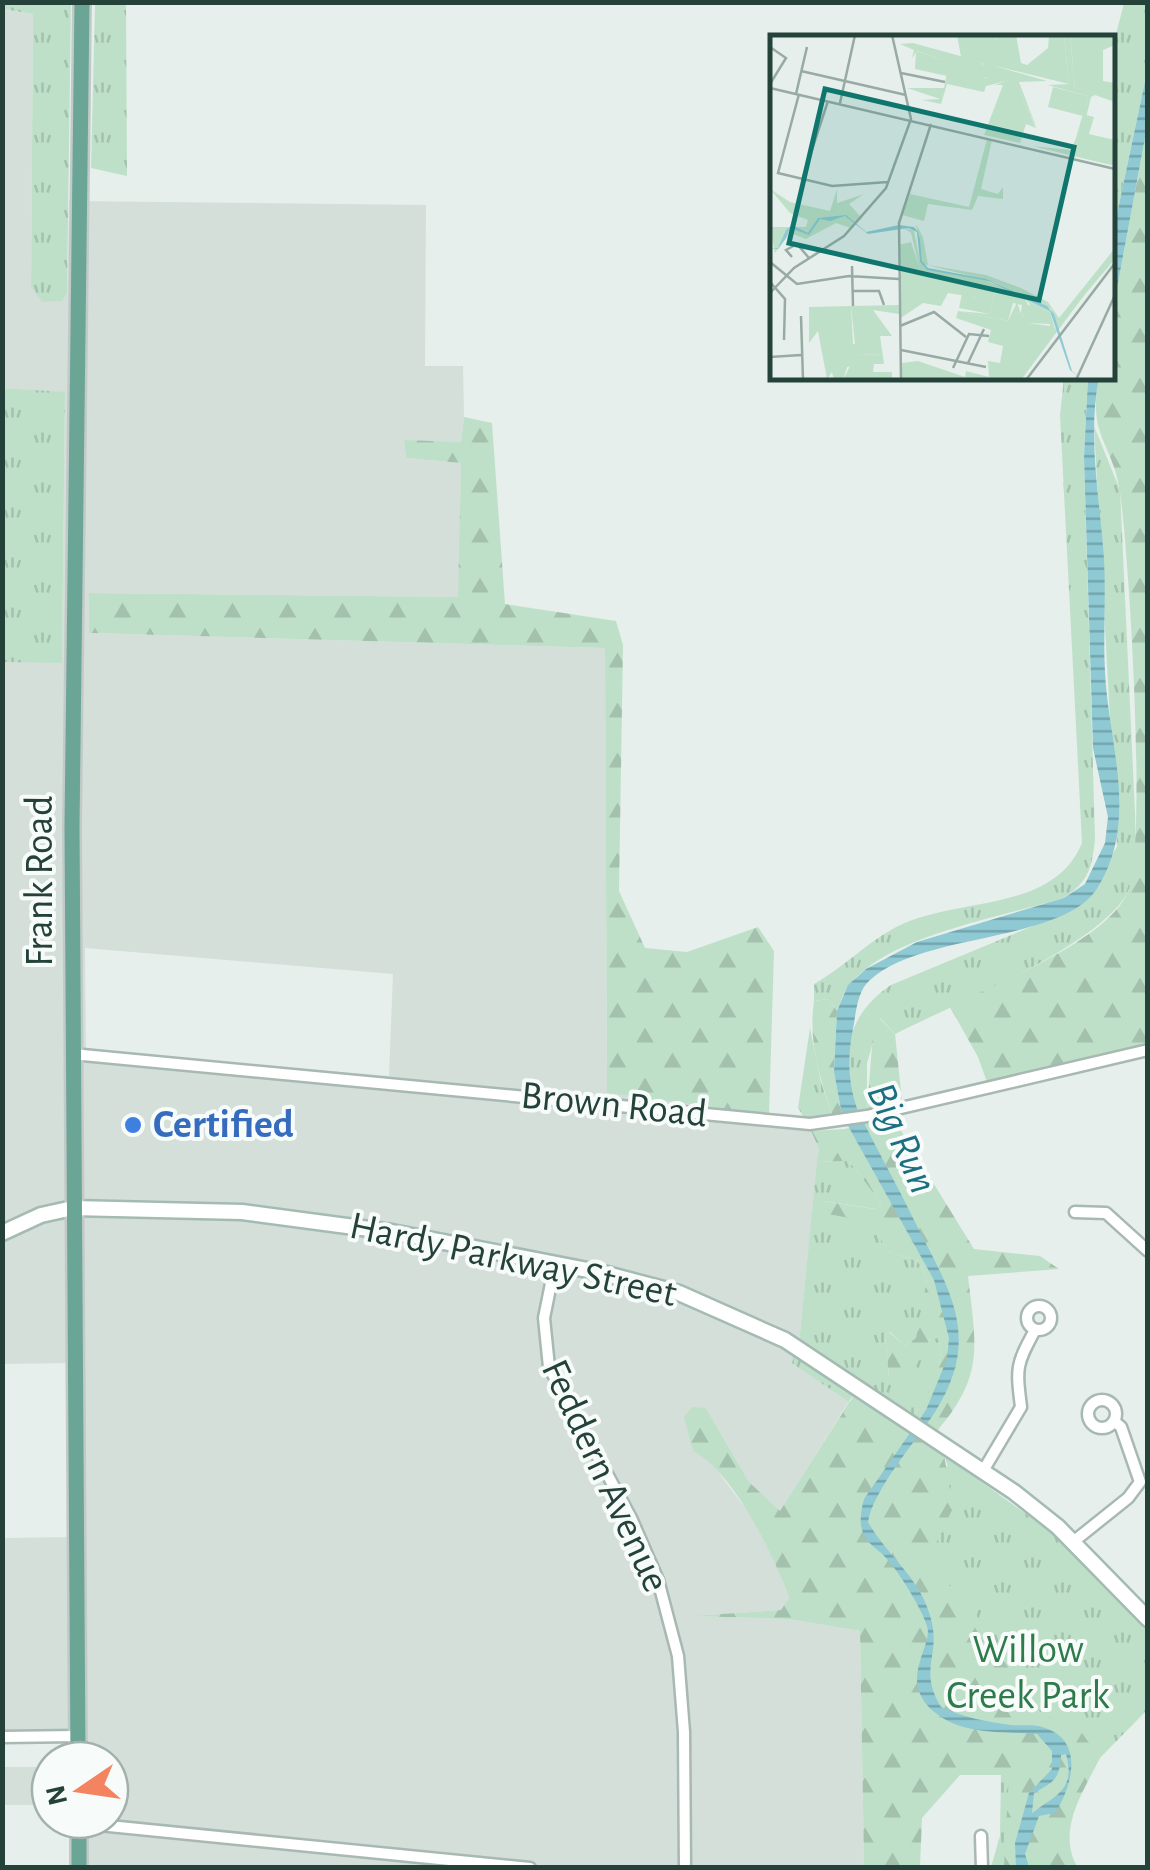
<svg xmlns="http://www.w3.org/2000/svg" width="1150" height="1870" viewBox="0 0 1150 1870" font-family="'Alegreya Sans',sans-serif">
  <style>
    .built { fill: #d4dfda; fill-rule: evenodd }
    .grass { fill: url(#grass-tufts) }
    .forest { fill: url(#forest-firs) }
    .water { fill: url(#water-rules); fill-rule: evenodd }
    .lines { fill: none; stroke-linecap: round; stroke-linejoin: round }
    .street-casing { stroke: #a8b8b2; stroke-width: 15 }
    .secondary-casing { stroke: #a4bbb3; stroke-width: 19 }
    .primary-casing { stroke: #c2cac8; stroke-width: 20 }
    .street { stroke: #fff; stroke-width: 10 }
    .secondary { stroke: #fff; stroke-width: 14 }
    .primary { stroke: #6aa596; stroke-width: 15 }
    .shop-dot { fill: #3f7fe0; stroke: #f7fbf9; stroke-width: 4 }
    .labels { text-anchor: middle; dominant-baseline: central; stroke-width: 8; stroke-linejoin: round; paint-order: stroke }
    .street-label { font-size: 40px; fill: #24423a; stroke: #f7fbf9 }
    .shop-label { font-size: 40px; font-weight: bold; fill: #366cbe; stroke: #f7fbf9; text-anchor: start }
    .park-label { font-size: 40px; fill: #2d7a4b; stroke: #f7fbf9 }
    .water-label { font-size: 42px; font-style: italic; fill: #1c6f80; stroke: #f7fbf9 }
    .inset-road { fill: none; stroke: #98aaa4; stroke-width: 2.5 }
    .view { fill: #0f766e; fill-opacity: 0.15; stroke: #0f766e; stroke-width: 5 }
    .inset-edge { fill: none; stroke: #24423a; stroke-width: 5 }
  </style>
  <defs>
    <pattern id="grass-tufts" width="24" height="20" patternUnits="userSpaceOnUse" patternTransform="scale(2.5)"><rect width="24" height="20" fill="#bfe0c8"/><path d="M3 7l-1-3M5 7V3M7 7l1-3M15 17l-1-3M17 17v-4M19 17l1-3" fill="none" stroke="#a4c1ad"/></pattern>
    <pattern id="forest-firs" width="22" height="20" patternUnits="userSpaceOnUse" patternTransform="scale(2.5)"><rect width="22" height="20" fill="#bfe0c8"/><path d="M5 1l3.5 6h-7zM16 11l3.5 6h-7z" fill="#a4c1ad"/></pattern>
    <pattern id="water-rules" width="6" height="5" patternUnits="userSpaceOnUse" patternTransform="scale(2.5)"><rect width="6" height="5" fill="#8ec9d4"/><path d="M0 2.5h6" fill="none" stroke="#74a5ad"/></pattern>
  </defs>
  <rect width="100%" height="100%" fill="#e6efeb"/>
  <path class="built" d="M 2,9 L 33,14 L 31,286 L 67,293 L 69,201 L 426,205 L 425,366 L 463,366 L 464,417 L 461,442 L 404,441 L 406,458 L 461,463 L 459,597 L 90,593 L 89,633 L 605,648 L 607,1093 L 805,1119 L 819,1149 L 799,1343 L 849,1401 L 780,1512 L 749,1482 L 706,1408 L 708,1458 L 766,1536 L 789,1598 L 782,1610 L 694,1616 L 788,1619 L 860,1631 L 864,1867 L 78,1867 L 77,1820 L 110,1820 L 110,1760 L 74,1760 L 73,1739 L 3,1739 L 3,1538 L 75,1537 L 73,1363 L 2,1364 L 3,662 L 62,662 L 65,393 L 3,388 ZM 85,948 L 393,974 L 389,1076 L 86,1051 Z
    M 3,1767 L 50,1767 L 50,1805 L 3,1805 Z"/>
  <path class="grass" d="M 2,3 L 71,3 L 67,293 L 62,301 L 42,302 L 31,287 L 33,14 L 3,9 Z
    M 95,3 L 126,3 L 127,176 L 91,168 Z
    M 1124,3 L 1147,3 L 1147,72 L 1113,233 L 1113,46 Z
    M 1064,378 L 1088,378 L 1084,457 L 1095,839 C 1092,868 1089,881 1064,898 C 1005,916 890,935 851,983 C 844,990 841,1002 837,1011 L 828,999 L 814,1001 L 814,984 C 841,969 863,946 891,930 C 950,895 1052,916 1082,843 L 1060,415 Z
    M 2,388 L 65,392 L 62,663 L 3,662 Z
    M 1094,426 L 1120,490 L 1135,813 C 1135,838 1139,875 1125,897 C 1090,950 954,1004 895,1034 L 880,1018 L 867,1063 L 867,1110 L 858,1111 C 839,1059 845,1016 891,985 L 1076,908 L 1117,847 Z
    M 810,1028 L 821,1082 L 833,1117 L 805,1119 L 798,1108 Z
    M 849,1161 L 881,1203 L 876,1209 L 824,1201 L 870,1221 L 889,1252 L 918,1261 L 927,1279 L 917,1338 L 905,1346 L 890,1332 L 885,1334 L 889,1379 L 929,1340 L 938,1337 C 947,1363 929,1394 914,1415 L 799,1343 L 817,1162 Z
    M 795,1353 L 855,1394 L 849,1401 L 948,1467 L 944,1455 L 1061,1539 L 1147,1629 L 1147,1710 L 1048,1811 L 1077,1867 L 991,1867 L 1000,1836 L 1001,1775 L 923,1775 L 921,1648 L 780,1512 L 849,1402 L 792,1363 Z"/>
  <path class="forest" d="M 1147,127 L 1147,1045 L 988,1085 L 978,1057 L 950,1007 C 996,983 1104,942 1127,894 C 1148,851 1129,553 1120,493 C 1113,442 1087,437 1099,378 L 1112,378 L 1113,310 Z
    M 464,417 L 492,423 L 505,604 L 616,621 L 623,645 L 619,891 L 645,948 L 687,952 L 758,927 L 774,951 L 769,1115 L 607,1093 L 605,648 L 89,633 L 89,593 L 458,597 L 461,463 L 406,458 L 404,440 L 461,442 Z
    M 828,999 L 837,1011 L 834,1072 L 842,1115 L 833,1117 C 820,1079 808,1042 814,1001 Z
    M 879,1018 L 895,1034 L 902,1101 L 867,1110 L 874,1021 Z
    M 892,1116 L 974,1249 L 1040,1256 L 1059,1269 L 968,1276 C 976,1346 985,1375 937,1431 L 914,1415 C 928,1394 947,1363 938,1338 L 929,1340 C 920,1361 913,1376 889,1379 L 885,1334 L 889,1332 L 905,1346 L 916,1338 L 927,1279 L 918,1261 L 889,1252 L 870,1222 L 823,1213 L 823,1201 L 875,1209 L 881,1203 L 849,1161 L 817,1162 L 819,1149 L 811,1131 L 845,1129 Z
    M 855,1394 L 944,1455 L 953,1508 L 930,1556 L 930,1569 C 948,1578 953,1595 971,1602 L 985,1635 L 1043,1716 L 1074,1722 L 1100,1758 C 1082,1794 1057,1829 1077,1867 L 1004,1867 L 1009,1774 L 960,1775 L 922,1818 L 920,1867 L 864,1867 L 860,1631 L 788,1619 L 691,1616 L 781,1610 L 789,1598 C 775,1557 732,1470 693,1451 L 684,1417 L 692,1407 L 706,1408 L 749,1482 L 780,1511 Z"/>
  <path class="water" d="M 1147,72 L 1147,127 L 1113,310 L 1113,233 Z
    M 1088,378 L 1099,378 C 1087,436 1100,500 1104,559 C 1106,597 1103,635 1105,673 C 1109,746 1139,820 1098,887 C 1065,943 921,932 870,980 C 857,991 856,1013 853,1029 C 847,1057 848,1084 858,1111 C 876,1148 896,1183 914,1220 C 949,1290 983,1336 935,1412 C 916,1441 873,1490 868,1522 C 887,1556 921,1578 931,1619 C 941,1656 918,1669 941,1707 C 962,1717 987,1722 1011,1725 C 1021,1726 1033,1724 1042,1727 C 1086,1739 1072,1787 1055,1813 L 1039,1816 L 1025,1854 L 1029,1867 L 1016,1867 L 1015,1843 L 1029,1793 L 1052,1769 L 1052,1751 L 1037,1734 C 1002,1731 962,1736 933,1711 C 897,1679 934,1646 927,1626 C 922,1609 899,1572 887,1559 C 881,1551 870,1546 865,1537 C 858,1525 861,1511 864,1499 L 926,1410 L 947,1359 L 949,1338 L 934,1280 L 842,1115 L 834,1072 L 837,1011 L 848,985 L 866,969 L 917,942 L 1064,898 L 1085,884 L 1105,843 L 1108,817 L 1093,748 L 1084,457 ZM 1066,1754 C 1076,1790 1056,1795 1032,1813 L 1034,1793 C 1053,1782 1060,1780 1061,1755 Z"/>
  <g class="lines">
    <g class="street-casing">
      <path id="street" d="M 72,1054 L 810,1124 L 867,1116 L 1148,1050
        M 1075,1212 L 1106,1213 L 1148,1251
        M 555,1264 L 544,1318 L 549,1367 L 631,1518 L 658,1580 L 678,1656 L 684,1732 L 685,1868
        M1027 1318a12 12 0 1 1 24 0a12 12 0 1 1-24 0Z
        M1088 1414a14 14 0 1 1 28 0a14 14 0 1 1-28 0Z
        M 983,1471 L 1021,1407 C 1016,1367 1016,1365 1035,1330
        M 1073,1542 L 1128,1498 L 1140,1482 L 1121,1427 L 1114,1421
        M 2,1737 L 77,1736
        M 79,1823 L 530,1868
        M 981,1836 L 982,1868"/>
    </g>
    <g class="secondary-casing">
      <path id="secondary" d="M 2,1233 L 41,1215 L 73,1208 L 242,1212 L 392,1232 L 603,1273 L 679,1293 L 785,1340 L 1014,1492 L 1058,1527 L 1148,1619"/>
    </g>
    <g class="primary-casing">
      <path id="primary" d="M 78,1760 L 72,826 L 82,2
        M 79,1820 L 79,1868"/>
    </g>
    <use href="#street" class="street"/>
    <use href="#secondary" class="secondary"/>
    <use href="#primary" class="primary"/>
  </g>
  <circle class="shop-dot" cx="133" cy="1125" r="10"/>
  <g class="labels">
    <g class="street-label">
      <text transform="translate(40 881) rotate(-90)">Frank Road</text>
      <text transform="translate(614 1105) rotate(6)">Brown Road</text>
      <text transform="translate(513 1260) rotate(12)">Hardy Parkway Street</text>
      <text transform="translate(605 1476) rotate(65)">Feddern Avenue</text>
    </g>
    <g class="shop-label">
      <text x="153" y="1125">Certified</text>
    </g>
    <g class="park-label">
      <text x="1028" y="1650">Willow<tspan x="1028" dy="46">Creek Park</tspan></text>
    </g>
    <g class="water-label">
      <text transform="translate(902 1138) rotate(66)">Big Run</text>
    </g>
  </g>
  <g transform="translate(770 35)">
    <rect width="345" height="345" fill="#e6efeb"/>
    <path d="M 187,0 L 225,0 L 227,6 L 226,0 L 246,0 L 251,28 L 257,30 L 278,13 L 279,0 L 294,0 L 299,49 L 225,31 L 223,41 L 213,43 L 213,28 L 191,22 ZM 300,0 L 345,0 L 345,10 L 333,15 L 333,46 L 345,48 L 345,67 L 305,53 ZM 146,16 L 180,27 L 177,41 L 145,34 ZM 244,43 L 266,93 L 256,89 L 250,108 L 214,100 L 233,50 L 225,50 ZM 283,52 L 318,61 L 313,81 L 278,72 ZM 316,80 L 324,82 L 319,99 L 345,105 L 345,131 L 262,111 L 301,115 ZM 146,189 L 153,202 L 158,230 L 216,240 L 251,253 L 278,267 L 289,283 L 345,213 L 345,224 L 288,291 L 281,274 L 224,247 L 204,246 L 150,235 L 141,198 L 132,192 L 144,196 L 150,227 L 157,235 L 213,244 L 153,229 ZM 211,254 L 225,257 L 220,279 L 189,273 L 192,259 L 207,263 ZM 255,265 L 277,276 L 281,289 L 257,288 L 239,343 L 132,345 L 132,328 L 148,326 L 195,342 L 196,336 L 219,342 L 218,326 L 230,328 L 233,311 L 218,307 L 221,295 L 186,283 L 188,276 L 238,286 L 247,267 L 252,282 L 260,269 ZM 129,270 L 129,279 L 103,275 L 122,301 L 110,301 L 114,329 L 104,329 L 103,337 L 122,337 L 122,344 L 73,345 L 85,321 L 112,320 L 86,319 L 81,271 Z" fill="#bfe0c8"/>
    <path d="M 294,0 L 300,0 L 305,53 L 329,58 L 321,62 L 309,112 L 304,110 L 318,61 L 278,50 L 299,49 ZM 143,8 L 212,27 L 215,44 L 225,31 L 277,46 L 249,47 L 267,94 L 244,44 L 216,51 L 214,57 L 177,49 L 171,69 L 152,65 L 170,64 L 137,53 L 174,53 L 179,27 L 147,16 L 142,23 L 144,15 L 130,9 ZM 217,104 L 222,105 L 211,154 L 228,159 L 233,152 L 233,164 L 208,161 L 202,175 L 158,169 L 154,186 L 132,180 L 140,159 L 199,172 ZM 0,154 L 20,167 L 60,176 L 67,154 L 67,168 L 94,159 L 79,169 L 92,183 L 81,193 L 66,188 L 36,204 L 20,198 L 5,218 L 0,192 L 36,192 L 38,185 L 20,178 ZM 141,207 L 150,234 L 214,245 L 244,257 L 280,276 L 285,294 L 345,219 L 251,345 L 234,345 L 229,342 L 239,343 L 251,287 L 280,291 L 277,276 L 255,265 L 260,273 L 250,283 L 252,270 L 243,268 L 238,286 L 188,276 L 220,279 L 225,257 L 212,254 L 209,263 L 178,258 L 171,271 L 153,268 L 131,283 L 129,210 ZM 81,271 L 83,309 L 110,311 L 89,311 L 86,319 L 113,320 L 85,322 L 87,329 L 99,330 L 77,332 L 73,345 L 64,345 L 62,337 L 57,344 L 48,296 L 39,308 L 39,272 Z" fill="#bfe0c8"/>
    <path d="M 76,180 L 96,197 L 129,190 L 144,192 L 148,197 L 150,205 L 152,226 L 158,233 L 216,244 L 277,271 L 284,279 L 302,336 L 313,345 L 300,335 L 280,276 L 219,246 L 157,235 L 150,227 L 147,197 L 138,193 L 98,199 L 75,181 L 60,186 L 50,184 L 39,200 L 20,193 L 16,203 L 8,214 L 0,214 L 8,213 L 16,195 L 22,190 L 38,198 L 48,183 Z" fill="#8ec9d4"/>
    <path class="inset-road" d="M 0,12 L 16,23 L 0,49M 31,36 L 136,60M 131,38 L 175,47M 0,53 L 345,134M 26,59 L 37,12M 29,59 L 8,138 L 62,151 L 118,147M 70,68 L 85,0M 32,145 L 58,66M 22,222 L 16,215 L 27,209 L 39,223M 0,227 L 27,249 L 79,241 L 129,244M 82,231 L 83,271M 0,247 L 15,264 L 14,305M 83,256 L 109,256 L 114,270M 0,258 L 24,233 L 74,201 L 116,153 L 141,84 L 122,0M 31,281 L 33,345M 130,291 L 164,277 L 196,302M 131,315 L 216,332M 0,322 L 31,320M 198,328 L 214,294M 183,333 L 199,299 L 219,301M 131,345 L 129,188 L 161,89M 256,345 L 345,228M 306,345 L 345,260"/>
    <path class="view" d="M 55,54 L 304,112 L 269,265 L 19,208 Z"/>
    <rect width="345" height="345" class="inset-edge"/>
  </g>
  <rect width="1150" height="1870" fill="none" stroke="#24423a" stroke-width="10"/>
  <g transform="translate(80 1790) rotate(257)"><circle r="48" fill="#f7fbf9" stroke="#a3b1ad" stroke-width="2.5"/>
  <path d="M0-8L18 38L0 25L-18 38Z" fill="#f4845f"/>
  <text y="-15" font-size="28" font-weight="bold" text-anchor="middle" fill="#24423a">N</text>
  </g>
</svg>
